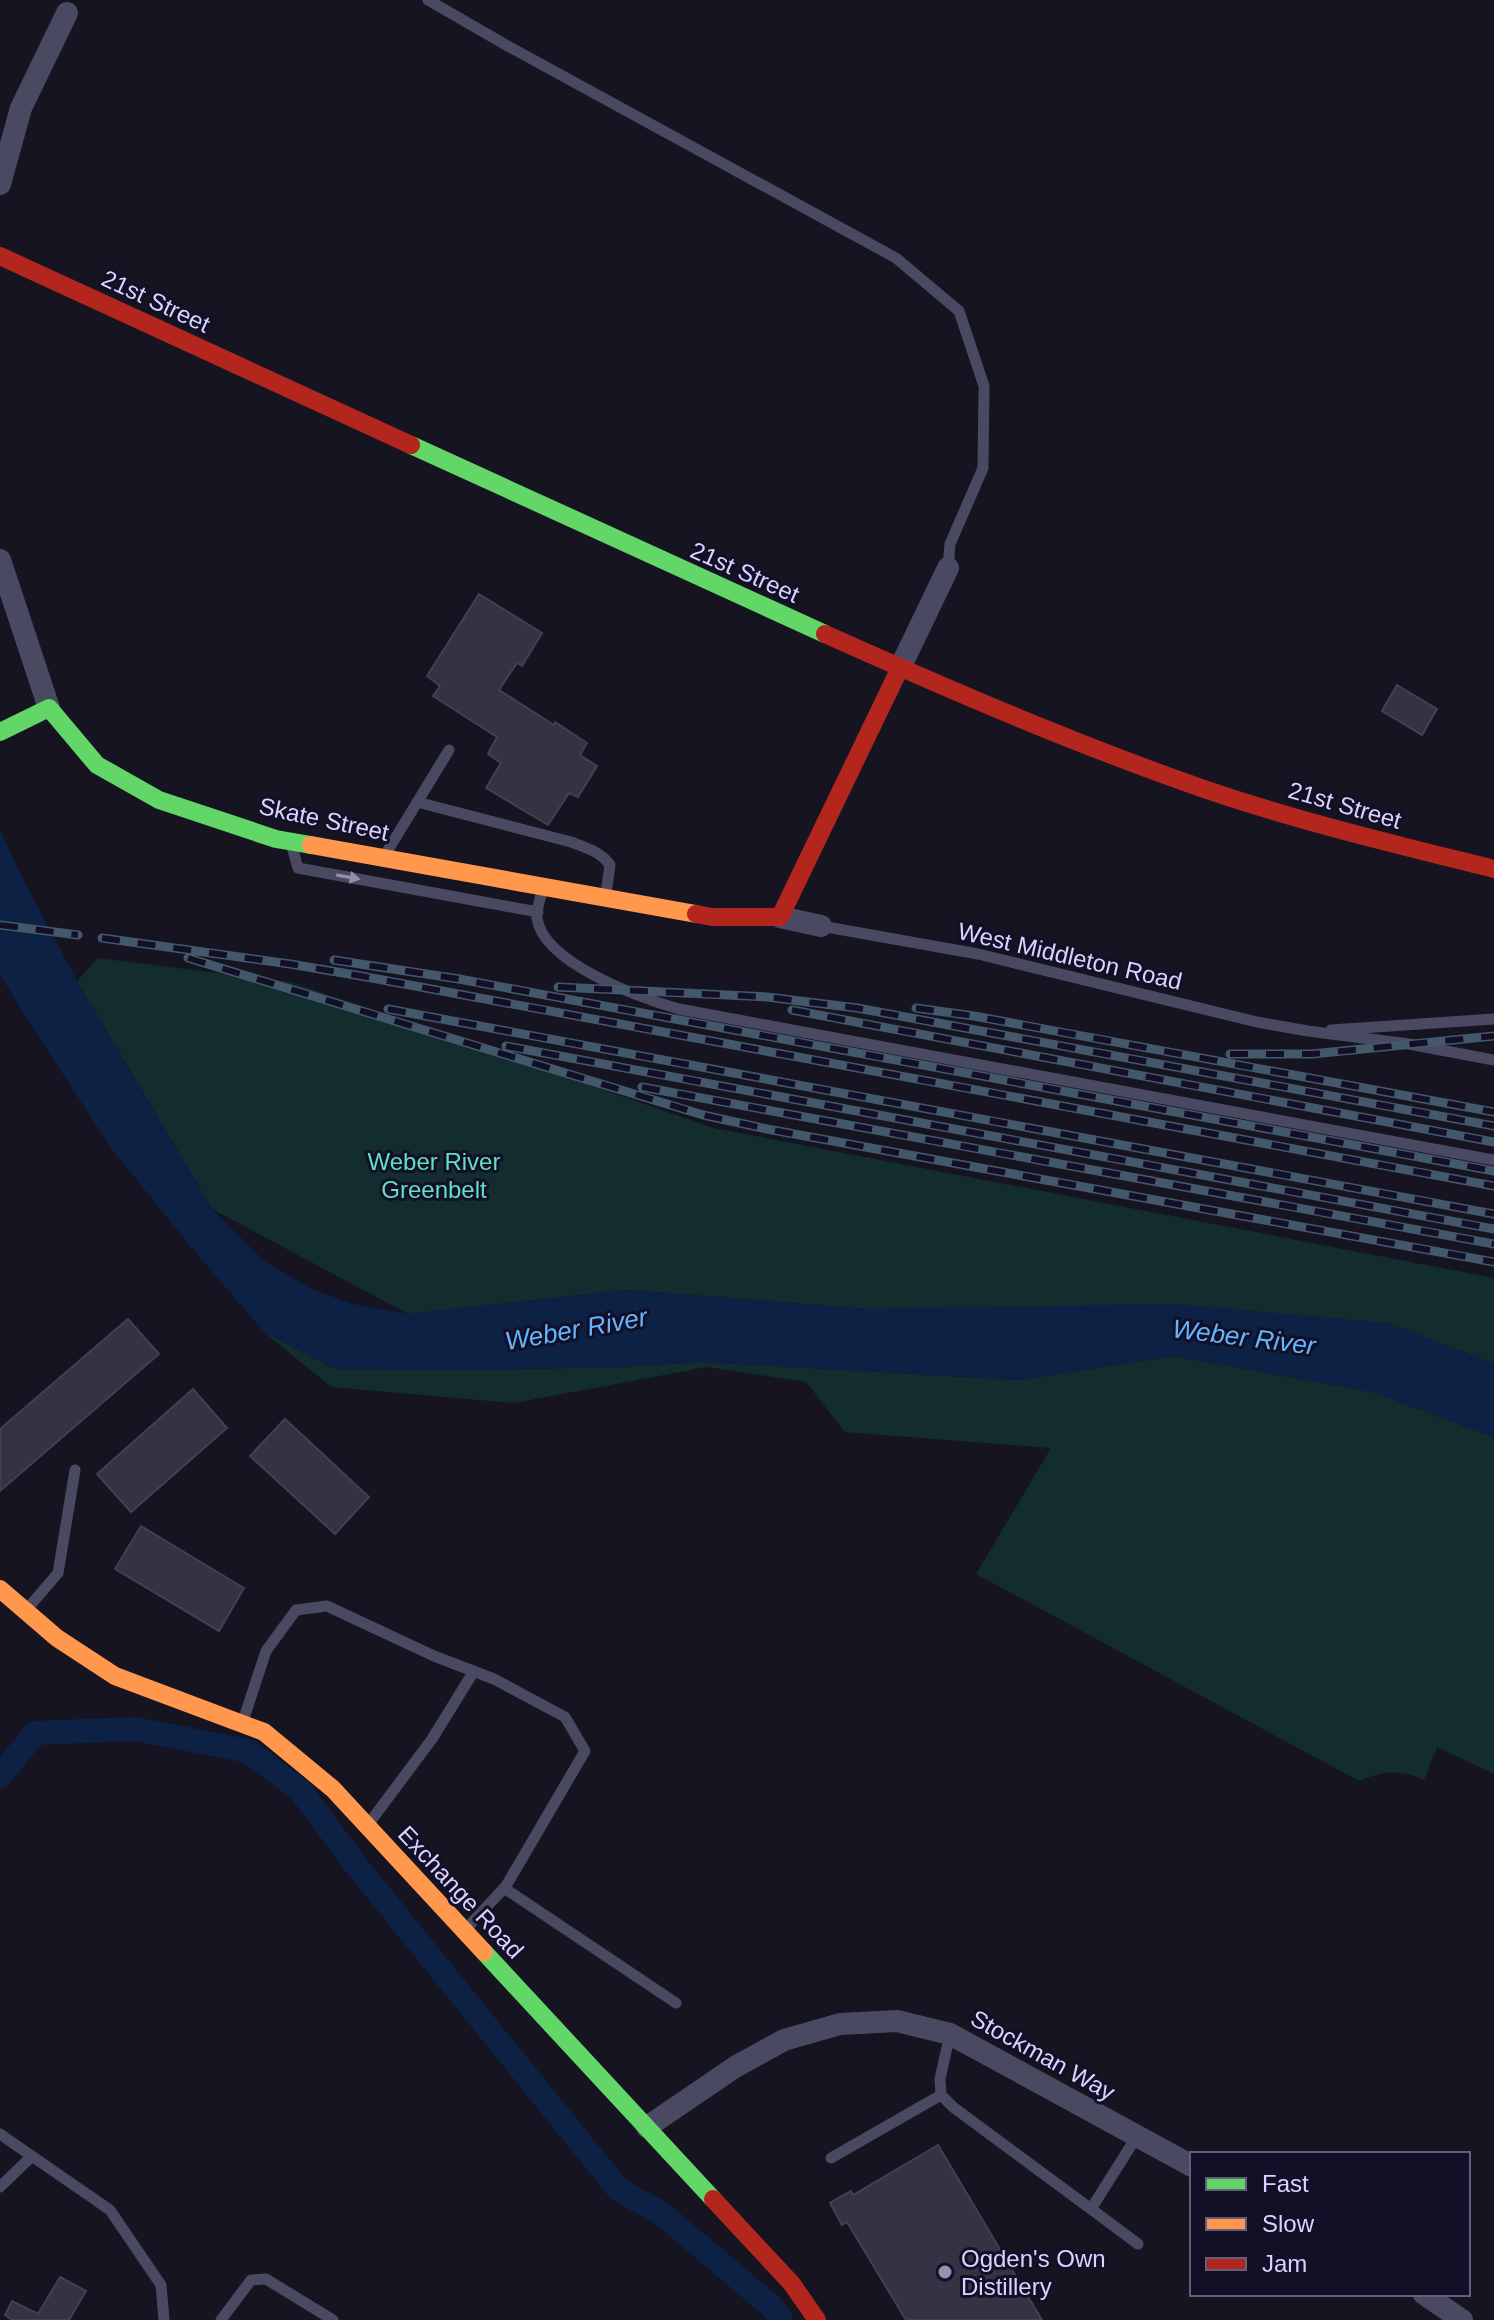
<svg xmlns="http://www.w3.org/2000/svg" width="1494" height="2320" viewBox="0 0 1494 2320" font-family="Arial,sans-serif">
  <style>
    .green { fill: #132c2d }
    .water { fill: #0d2144 }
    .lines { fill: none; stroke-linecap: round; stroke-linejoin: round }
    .canal { stroke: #0d2144; stroke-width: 24 }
    .building { fill: #343243; stroke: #433f54; stroke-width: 2 }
    .lane { stroke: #4a4962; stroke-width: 11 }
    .street { stroke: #4a4962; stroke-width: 22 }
    .fast { stroke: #63d668; stroke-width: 18 }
    .slow { stroke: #ff974d; stroke-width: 18 }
    .jam { stroke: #b3261e; stroke-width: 18 }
    .rail-casing { stroke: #43596b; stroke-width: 9 }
    .rail { stroke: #130f26; stroke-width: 6; stroke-dasharray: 18; stroke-linecap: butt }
    .oneway { fill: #928eb0 }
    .poi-dot { fill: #9591b1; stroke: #130f26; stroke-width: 3 }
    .labels { text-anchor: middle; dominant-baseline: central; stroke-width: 6; stroke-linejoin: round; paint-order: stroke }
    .street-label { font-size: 24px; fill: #d9d4ff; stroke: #130f26 }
    .park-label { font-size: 24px; fill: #5fe0c0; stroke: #130f26 }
    .poi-label { font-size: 24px; fill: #d9d4ff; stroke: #130f26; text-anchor: start }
    .water-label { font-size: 26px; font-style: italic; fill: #62b6ff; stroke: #130f26 }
  </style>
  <rect width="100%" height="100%" fill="#161421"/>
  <path class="green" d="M 98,958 L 291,982 L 714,1128 L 1494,1278 L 1494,1364 L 1388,1323 L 867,1309 L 628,1290 L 408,1314 L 212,1209 L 77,981 Z
    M 264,1332 L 336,1369 L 473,1370 L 618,1367 L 704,1362 L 1020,1380 L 1173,1356 L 1373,1392 L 1494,1437 L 1494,1774 L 1437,1747 L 1424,1780 C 1399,1769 1384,1771 1359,1781 L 976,1574 L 1051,1448 L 845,1432 L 806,1382 L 707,1367 L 514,1403 L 331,1387 Z"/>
  <path class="water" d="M 0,830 L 21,875 L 77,981 L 212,1209 L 263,1260 L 311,1289 L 353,1304 L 408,1314 L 628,1290 L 867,1309 L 1176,1304 L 1388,1323 L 1494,1364 L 1494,1437 L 1373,1392 L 1173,1356 L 1020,1380 L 704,1362 L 618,1367 L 473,1370 L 336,1369 L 264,1332 L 196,1253 L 114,1152 L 36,1033 L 0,975 Z"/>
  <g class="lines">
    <path class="canal" d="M 0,1776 L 35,1733 L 135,1729 L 248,1751 L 300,1790 L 356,1865 L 619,2190 L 661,2213 L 771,2306 L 781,2320"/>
  </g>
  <path class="building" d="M 479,594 L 542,633 L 522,666 L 517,663 L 499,690 L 554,725 L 555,722 L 587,743 L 580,755 L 597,766 L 578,797 L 569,793 L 548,825 L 486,788 L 501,763 L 488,754 L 497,737 L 433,696 L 440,686 L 427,676 Z
    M 1397,685 L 1437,709 L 1422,735 L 1382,711 Z
    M 128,1319 L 159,1354 L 0,1491 L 0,1429 Z
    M 193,1389 L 227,1428 L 131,1512 L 97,1474 Z
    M 285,1419 L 369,1497 L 335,1534 L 250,1456 Z
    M 141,1526 L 244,1588 L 219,1631 L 115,1569 Z
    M 938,2145 L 1042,2320 L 906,2320 L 847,2222 L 842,2225 L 830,2203 L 851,2191 L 853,2195 Z
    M 60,2277 L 86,2291 L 69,2320 L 12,2320 L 5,2315 L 12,2301 L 38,2314 Z"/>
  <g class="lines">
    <path class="lane" d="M 428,0 L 506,45 L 896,258 L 959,311 L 984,386 L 983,468 L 950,544 L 948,568
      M 417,802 L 571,842 C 587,848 601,852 610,865 L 606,894
      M 292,847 L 298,868 L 538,912
      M 385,855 L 449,750
      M 543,888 C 541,897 536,909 537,918 C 543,963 640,998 679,1009 L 1494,1160
      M 821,926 L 978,954 L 1257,1022 L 1308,1031 L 1409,1044 L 1494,1060
      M 1331,1030 L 1494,1019
      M 28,1608 L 58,1573 L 75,1470
      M 243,1721 L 266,1651 L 296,1610 L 327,1606 L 434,1656 L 494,1679 L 565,1717 L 585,1751 L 506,1886 L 465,1930
      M 370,1822 L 432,1739 L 474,1671
      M 504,1888 L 676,2003
      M 950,2034 L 940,2079 L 941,2095 L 953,2107 L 1091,2209 L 1137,2136
      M 0,2134 L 110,2210 L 161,2285 L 164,2320
      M 831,2158 L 941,2095
      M 0,2187 L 32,2156
      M 1091,2209 L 1138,2244
      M 221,2320 L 251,2280 L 266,2279 L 333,2320"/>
    <path class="street" d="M 0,184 L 21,108 L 67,13
      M 0,560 L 49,708
      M 900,668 L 948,568
      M 780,917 L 821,926
      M 647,2127 L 735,2067 L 784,2040 L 840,2024 L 897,2021 L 950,2034 L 1192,2166
      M 1424,2294 L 1462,2320"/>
    <path class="fast" d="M 411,445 L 825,634
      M 0,732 L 49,708 L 97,765 L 159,800 L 276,839 L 311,845
      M 484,1952 L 713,2199"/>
    <path class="slow" d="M 311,845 L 696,914
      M 0,1589 L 57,1638 L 115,1676 L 264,1732 L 333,1789 L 484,1952"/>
    <path class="jam" d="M 0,256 L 411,445
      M 825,634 C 950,690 1077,745 1207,790 C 1301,822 1398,845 1494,869
      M 696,914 L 712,917 L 780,917 L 900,668
      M 713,2199 L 792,2284 L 817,2320"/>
    <g class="rail-casing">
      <path id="rail" d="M 0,925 L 78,935
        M 102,938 L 290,964 L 361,976 L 1494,1186
        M 188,958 L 703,1115 L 767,1129 L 1494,1262
        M 334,960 L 459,979 L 1494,1171
        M 558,987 L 767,997 L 857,1008 L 1494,1126
        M 916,1008 L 974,1016 L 1494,1112
        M 388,1009 L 1494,1214
        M 792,1010 L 1494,1142
        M 506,1046 L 1494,1229
        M 1230,1054 L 1312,1054 L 1494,1036
        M 642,1087 L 1494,1244"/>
    </g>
    <use href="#rail" class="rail"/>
  </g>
  <defs><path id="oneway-solid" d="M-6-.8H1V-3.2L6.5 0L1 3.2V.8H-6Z" transform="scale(2)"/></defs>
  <use class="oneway" href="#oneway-solid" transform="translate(348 877) rotate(10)"/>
  <circle class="poi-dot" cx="945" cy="2272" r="8"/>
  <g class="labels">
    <g class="street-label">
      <text transform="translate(156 301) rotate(25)">21st Street</text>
      <text transform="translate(745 572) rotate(24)">21st Street</text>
      <text transform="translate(1345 805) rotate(16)">21st Street</text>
      <text transform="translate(324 819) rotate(12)">Skate Street</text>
      <text transform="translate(1070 956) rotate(13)">West Middleton Road</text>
      <text transform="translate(461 1892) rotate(47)">Exchange Road</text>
      <text transform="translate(1043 2055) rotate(29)">Stockman Way</text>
    </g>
    <g class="park-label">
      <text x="434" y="1161">Weber River<tspan x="434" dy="28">Greenbelt</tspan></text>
    </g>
    <g class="poi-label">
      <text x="961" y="2258">Ogden's Own<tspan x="961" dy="28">Distillery</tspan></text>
    </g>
    <g class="water-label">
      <text transform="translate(576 1329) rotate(-10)">Weber River</text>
      <text transform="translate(1244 1337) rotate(7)">Weber River</text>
    </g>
  </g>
  <rect x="1190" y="2152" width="280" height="144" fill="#130f26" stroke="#625e7d" stroke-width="2"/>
  <rect x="1206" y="2178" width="40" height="12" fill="#63d668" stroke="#625e7d" stroke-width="2"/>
  <text x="1262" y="2192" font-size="24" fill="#d9d4ff">Fast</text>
  <rect x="1206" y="2218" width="40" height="12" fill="#ff974d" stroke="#625e7d" stroke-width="2"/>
  <text x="1262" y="2232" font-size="24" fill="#d9d4ff">Slow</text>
  <rect x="1206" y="2258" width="40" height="12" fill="#b3261e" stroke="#625e7d" stroke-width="2"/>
  <text x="1262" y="2272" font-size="24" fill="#d9d4ff">Jam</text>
</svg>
